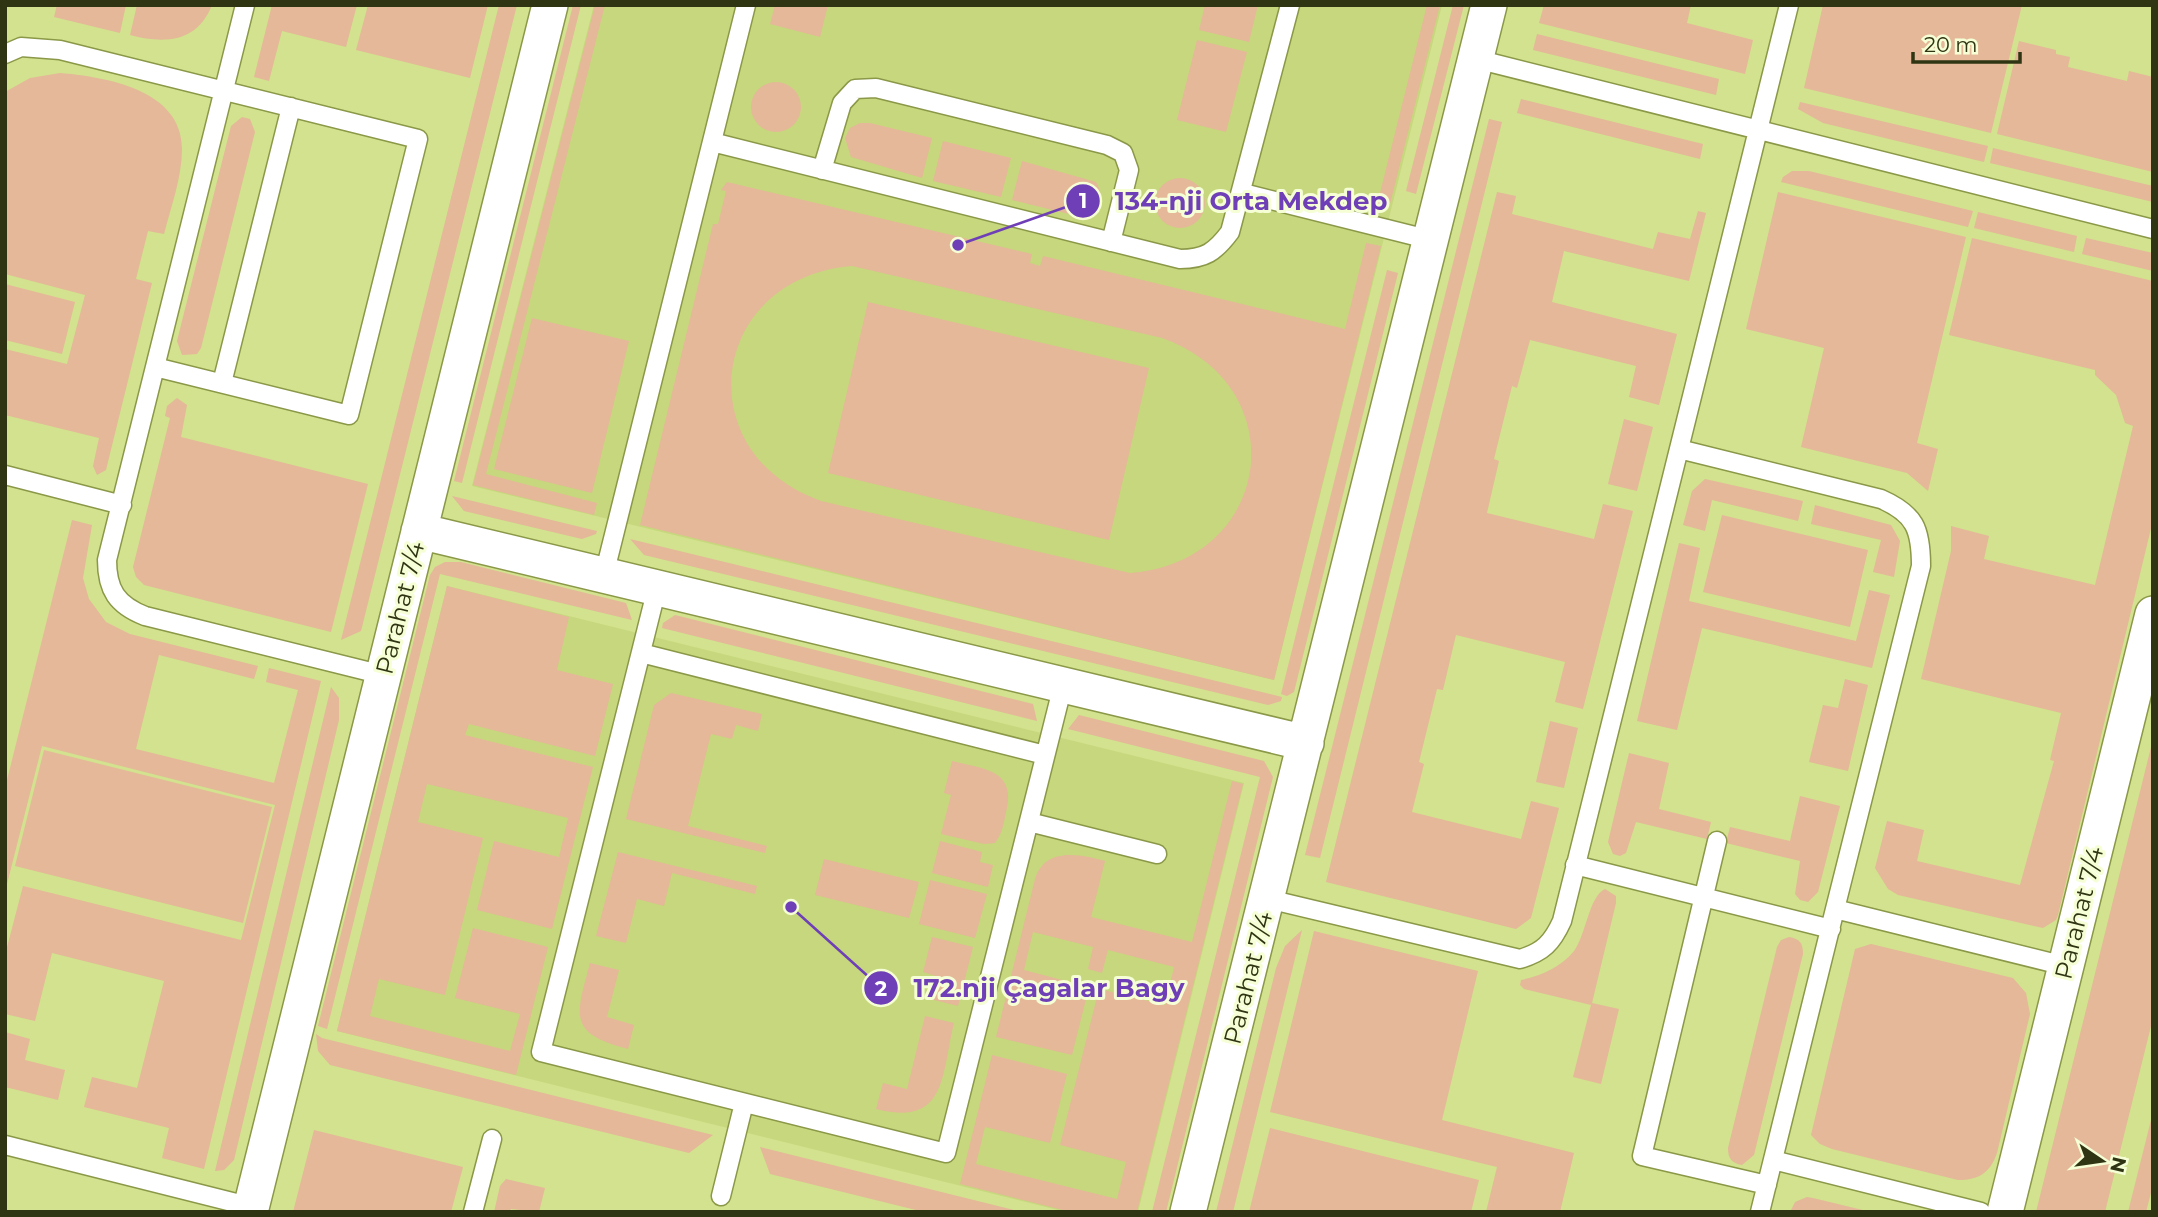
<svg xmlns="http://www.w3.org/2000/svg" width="2158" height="1217" viewBox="0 0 2158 1217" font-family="Montserrat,sans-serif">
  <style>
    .built { fill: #c7d77d }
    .green { fill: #e4b898; fill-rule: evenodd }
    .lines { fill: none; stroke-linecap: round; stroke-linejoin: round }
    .service-casing { stroke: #8a9847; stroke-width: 21 }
    .minor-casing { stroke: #8a9847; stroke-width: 38 }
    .service { stroke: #fff; stroke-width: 18 }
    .minor { stroke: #fff; stroke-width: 35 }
    .labels { text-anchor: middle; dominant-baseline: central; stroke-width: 6; stroke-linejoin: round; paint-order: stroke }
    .street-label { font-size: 24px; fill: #2f3412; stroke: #f5fed5 }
    .leader { fill: none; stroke: #6e3fb7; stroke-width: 2.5 }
    .callout-dot { fill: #6e3fb7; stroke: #f5fed5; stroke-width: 2.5 }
    .mark-label { font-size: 21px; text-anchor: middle; font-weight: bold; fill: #fff }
    .callout-label { font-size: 26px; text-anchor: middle; font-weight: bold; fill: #6e3fb7; stroke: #f5fed5; stroke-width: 6; stroke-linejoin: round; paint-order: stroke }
  </style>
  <rect width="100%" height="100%" fill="#d2e28e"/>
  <path class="built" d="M 594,5 L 1442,5 L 1274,680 L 472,486 Z
    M 447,586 L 1244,783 L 1138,1212 L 1066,1212 L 337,1031 Z"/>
  <path class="green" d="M 57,5 L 126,5 L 120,33 L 54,17 Z
    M 137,5 L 212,5 C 197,43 164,44 130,35 Z
    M 272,5 L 357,5 L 346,47 L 282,31 L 269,81 L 254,77 Z
    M 368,5 L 488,5 L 470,78 L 356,50 Z
    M 499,5 L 517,5 L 361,631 L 341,640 Z
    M 573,5 L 581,5 L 462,483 L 454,481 Z
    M 595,5 L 605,5 L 486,474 L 597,503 L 594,515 L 473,485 Z
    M 775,5 L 828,5 L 820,37 L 770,24 Z
    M 1205,5 L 1258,5 L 1249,42 L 1199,30 Z
    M 1427,5 L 1440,5 L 1389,208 L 1377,205 Z
    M 1453,5 L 1464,5 L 1416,194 L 1406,191 Z
    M 1544,5 L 1691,5 L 1687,23 L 1753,40 L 1745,74 L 1539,23 Z
    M 1823,5 L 2022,5 L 1991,133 L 1804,88 Z
    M 1537,34 L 1719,79 L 1716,95 L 1533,50 Z
    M 1197,40 L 1247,52 L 1226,132 L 1177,120 Z
    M 2019,41 L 2056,50 L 2056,54 L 2070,57 L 2068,67 L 2127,81 L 2129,71 L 2153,77 L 2153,172 L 1997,134 Z
    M 60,73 C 105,77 182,89 182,149 C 182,177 171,207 164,234 L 148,231 L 136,279 L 152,283 L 106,470 L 97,475 L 93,466 L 99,438 L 5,415 L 5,349 L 67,364 L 85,295 L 5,274 L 5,92 L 30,78 Z
    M751 107a25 25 0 1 1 50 0a25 25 0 1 1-50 0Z
    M 1521,99 L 1703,144 L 1700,159 L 1517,113 Z
    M 1800,102 L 1988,146 L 1984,162 L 1823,123 L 1798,109 Z
    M 242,117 L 250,119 L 255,132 L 201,348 L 197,354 L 182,355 L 177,341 L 231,126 Z
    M 1489,119 L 1502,122 L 1320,858 L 1305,855 Z
    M 860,123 L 870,123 L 932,138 L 922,178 L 851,157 L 845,138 L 850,128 Z
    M 943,141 L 1011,158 L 1001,197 L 933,181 Z
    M 1993,148 L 2153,186 L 2153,202 L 1990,163 Z
    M 1022,161 L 1096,182 C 1107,200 1099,216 1077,216 L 1012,200 Z
    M 1792,171 L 1809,171 L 1973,211 L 1968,227 L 1781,182 L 1783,177 Z
    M1155 203a25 25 0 1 1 50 0a25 25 0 1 1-50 0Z
    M 727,182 L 1032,254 L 1030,263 L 1040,266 L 1043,256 L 1345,329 L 1366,243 L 1381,246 L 1274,680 L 640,525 L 713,224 L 718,224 L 726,191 L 721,190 ZM 852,266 L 1162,338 C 1297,386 1273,562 1130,573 L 821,501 C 686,453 709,278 852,266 Z
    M 1497,192 L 1516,196 L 1512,214 L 1653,249 L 1658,232 L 1690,239 L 1698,211 L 1706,213 L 1689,281 L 1564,251 L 1552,302 L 1677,334 L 1659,405 L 1629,397 L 1636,366 L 1530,340 L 1517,388 L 1512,386 L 1494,459 L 1499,461 L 1487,513 L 1594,539 L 1603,504 L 1633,511 L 1583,709 L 1555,702 L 1565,662 L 1456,635 L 1443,690 L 1437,689 L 1419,762 L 1424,764 L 1412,812 L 1521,839 L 1531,801 L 1559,808 L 1531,918 L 1516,929 L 1326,882 Z
    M 1778,192 L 1966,237 L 1917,443 L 1938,449 L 1928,491 L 1907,473 L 1801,447 L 1824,348 L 1746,329 Z
    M 1978,212 L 2077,236 L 2074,252 L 1974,228 Z
    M 1972,238 L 2153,281 L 2153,520 L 2058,915 L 2056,920 L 2043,928 L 1898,895 L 1888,889 L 1875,868 L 1887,821 L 1924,830 L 1917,861 L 2020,885 L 2054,761 L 2050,760 L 2061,713 L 1921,679 L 1951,551 L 1951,526 L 1989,536 L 1984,559 L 2095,585 L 2133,426 L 2125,423 L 2116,395 L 2095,375 L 2095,370 L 1949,335 Z
    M 2086,238 L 2153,253 L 2153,271 L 2082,254 Z
    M 1387,270 L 1398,273 L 1294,692 L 1287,696 L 1281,694 Z
    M 5,284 L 75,302 L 62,354 L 5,340 Z
    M 868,302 L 1149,368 L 1109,540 L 828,473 Z
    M 532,318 L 629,341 L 592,493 L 494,469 Z
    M 177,398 L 187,405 L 181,437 L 368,484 L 331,632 L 144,585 L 136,577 L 133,567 L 170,418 L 165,416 L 167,406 Z
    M 1624,419 L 1653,427 L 1637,491 L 1608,484 Z
    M 1705,479 L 1803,501 L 1798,521 L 1712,500 L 1705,531 L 1683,525 L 1692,491 Z
    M 452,496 L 597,531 L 596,534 L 582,539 L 464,511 Z
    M 1815,505 L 1891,525 L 1900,541 L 1894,577 L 1873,572 L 1881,540 L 1811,524 Z
    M 1722,515 L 1868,550 L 1850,627 L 1703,592 Z
    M 72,520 L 92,525 L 83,578 L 89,599 L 106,622 L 130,634 L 258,666 L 254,679 L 159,655 L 136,749 L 274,783 L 298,690 L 266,682 L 269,668 L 321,681 L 204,1169 L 162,1158 L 169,1128 L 84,1107 L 92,1077 L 137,1088 L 164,981 L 52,953 L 35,1021 L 5,1014 L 5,955 L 23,886 L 241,940 L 275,805 L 42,746 L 5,892 L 5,788 Z
    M 630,539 L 1282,697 L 1281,701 L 1268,705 L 644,555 Z
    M 1679,543 L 1700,548 L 1689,601 L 1856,641 L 1869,590 L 1890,595 L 1872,668 L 1702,628 L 1677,730 L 1637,721 Z
    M 445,562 L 461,562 L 626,603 L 632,620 L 440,574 L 327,1029 L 318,1026 L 430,575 L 435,567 Z
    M 447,586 L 569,617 L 557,670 L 613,684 L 595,756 L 469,724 L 465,735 L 593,767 L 552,929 L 477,910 L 494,841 L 559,857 L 568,818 L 427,784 L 418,822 L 483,838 L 445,995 L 379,979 L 370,1016 L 510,1051 L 520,1014 L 455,998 L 473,928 L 548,947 L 516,1075 L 337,1031 Z
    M 675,615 L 1033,704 L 1037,721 L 662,628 L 663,623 Z
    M 1845,679 L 1868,685 L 1848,771 L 1809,762 L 1823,705 L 1838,708 Z
    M 331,687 L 339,698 L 339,720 L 234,1160 L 224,1170 L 215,1171 Z
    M 671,693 L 762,714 L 758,731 L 736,725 L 732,739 L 711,734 L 688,826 L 767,846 L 765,853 L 626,819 L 654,705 Z
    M 1079,715 L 1264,761 L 1273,777 L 1166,1212 L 1152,1212 L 1260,777 L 1068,729 Z
    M 1550,721 L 1578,728 L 1564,788 L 1536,782 Z
    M 2153,739 L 2153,1018 L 2105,1212 L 2036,1212 Z
    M 44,750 L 272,807 L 243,923 L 15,866 Z
    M 1629,753 L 1669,763 L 1659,809 L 1711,822 L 1707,839 L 1636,822 L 1626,853 L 1620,856 L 1613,854 L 1608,842 Z
    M 952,761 C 983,769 1017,769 1006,812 C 1004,823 1002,834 995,843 L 984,844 L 941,834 L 951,795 L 944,793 Z
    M 1232,781 L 1243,784 L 1137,1212 L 1071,1212 L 960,1184 L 992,1055 L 1067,1074 L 1050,1143 L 985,1127 L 976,1164 L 1117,1199 L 1126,1162 L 1060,1145 L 1099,989 L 1165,1005 L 1174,967 L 1108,950 L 1102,973 L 1088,969 L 1093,947 L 1033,932 L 1024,970 L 1089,987 L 1072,1055 L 996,1037 L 1035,879 C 1045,847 1079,854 1105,861 L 1091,917 L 1192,942 Z
    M 1800,796 L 1840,806 L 1818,892 L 1808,902 L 1800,900 L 1795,894 L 1800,861 L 1726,843 L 1730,827 L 1790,841 Z
    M 940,841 L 982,852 L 980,862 L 993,865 L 988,887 L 932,873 Z
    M 618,852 L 757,886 L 755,894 L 672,873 L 664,906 L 637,899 L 626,943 L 596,936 Z
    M 824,859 L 919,882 L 909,918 L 815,895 Z
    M 930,880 L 987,894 L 975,938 L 919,924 Z
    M 1605,889 L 1616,896 L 1616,903 L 1592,1003 L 1619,1009 L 1601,1084 L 1573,1077 L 1591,1005 L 1524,989 L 1520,985 L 1521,980 C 1541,976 1561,967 1574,951 C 1586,935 1589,896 1605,889 Z
    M 1302,930 L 1233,1212 L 1216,1212 L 1276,968 L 1285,946 Z
    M 1314,931 L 1478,971 L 1442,1120 L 1574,1153 L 1560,1212 L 1486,1212 L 1497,1167 L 1270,1112 Z
    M 932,937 L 973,947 L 958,1006 L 930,999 L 936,976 L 923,972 Z
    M 1789,937 C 1800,939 1803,943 1803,954 L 1754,1155 L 1742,1165 C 1732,1163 1728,1159 1728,1148 L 1777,947 L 1781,940 Z
    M 1871,944 L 2013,978 L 2026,993 L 2030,1014 L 1997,1153 C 1990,1173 1979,1180 1958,1180 L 1832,1149 L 1820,1144 L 1811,1135 L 1855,949 Z
    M 590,963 L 619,970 L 607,1017 L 634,1025 L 628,1049 C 567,1033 576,1016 590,963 Z
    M 925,1016 L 954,1023 C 941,1076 947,1127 876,1109 L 883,1083 L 907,1089 Z
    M 5,1032 L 30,1039 L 25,1060 L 65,1070 L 58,1100 L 5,1087 Z
    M 316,1034 L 322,1038 L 713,1135 L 689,1153 L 330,1065 L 318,1051 Z
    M 2153,1112 L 2153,1185 L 2146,1212 L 2128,1212 Z
    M 1270,1128 L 1479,1180 L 1471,1212 L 1249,1212 Z
    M 314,1130 L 463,1167 L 451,1212 L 293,1212 Z
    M 760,1147 L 1022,1212 L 924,1212 L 770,1174 Z
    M 506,1179 L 545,1188 L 539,1212 L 511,1209 L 509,1212 L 494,1212 L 500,1186 Z
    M 1807,1197 L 1813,1198 L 1871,1212 L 1790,1212 L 1795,1202 Z"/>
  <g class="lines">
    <g class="service-casing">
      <path id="service" d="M 245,5 L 107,560 C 107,590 117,605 145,616 L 383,675
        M 5,54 L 21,47 L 60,50 L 418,139 L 349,415 L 155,367
        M 1476,59 L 2153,229
        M 712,142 L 1180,259 C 1205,259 1215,252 1230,232 L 1290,5
        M 822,170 L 842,103 L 855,89 L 876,88 L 1107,145 L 1123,153 L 1129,170 L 1111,242
        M 1243,193 L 1431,240
        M 222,383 L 291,107
        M 1679,449 L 1881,499 C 1915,514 1921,529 1921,566 L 1835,909
        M 5,475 L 122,505
        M 604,575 L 746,5
        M 657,588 L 541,1052 L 946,1153 L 1063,685
        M 641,653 L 1045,755
        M 1029,822 L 1157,854
        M 1717,841 L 1642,1156 L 1767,1185
        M 1575,865 L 1831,929
        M 1268,899 L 1520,959 C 1543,952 1552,943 1562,921 L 1789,5
        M 5,1145 L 252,1207
        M 1773,1160 L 1981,1212
        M 721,1196 L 744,1103
        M 473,1212 L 492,1139
        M 1760,1212 L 1835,909 L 2065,966"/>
    </g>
    <g class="minor-casing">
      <path id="minor" d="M 419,531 L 1306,743
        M 250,1212 L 550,5
        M 1188,1212 L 1489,5
        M 2005,1212 L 2153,614"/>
    </g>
    <use href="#service" class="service"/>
    <use href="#minor" class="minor"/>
  </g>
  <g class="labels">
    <g class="street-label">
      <text transform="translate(400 608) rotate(-76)">Parahat 7/4</text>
      <text transform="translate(2079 913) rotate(-76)">Parahat 7/4</text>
      <text transform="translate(1248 978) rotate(-76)">Parahat 7/4</text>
    </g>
  </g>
  <path class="leader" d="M958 245L1083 201M791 907L881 988"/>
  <g class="callout-dot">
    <circle cx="958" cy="245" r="7"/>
    <circle cx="791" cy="907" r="7"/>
    <circle cx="1083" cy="201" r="18"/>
    <circle cx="881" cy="988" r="18"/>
  </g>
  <g class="mark-label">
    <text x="1083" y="208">1</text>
    <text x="881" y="996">2</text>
  </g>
  <g class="callout-label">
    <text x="1251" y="210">134-nji Orta Mekdep</text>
    <text x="1049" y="997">172.nji Çagalar Bagy</text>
  </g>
  <rect width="2158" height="1217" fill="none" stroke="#2f3412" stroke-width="14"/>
  <g transform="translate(2102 1161) rotate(103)" stroke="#f5fed5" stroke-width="5" paint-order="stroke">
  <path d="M0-5L12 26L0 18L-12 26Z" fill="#2f3412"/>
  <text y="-10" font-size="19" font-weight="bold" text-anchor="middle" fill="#2f3412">N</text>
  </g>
  <path d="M1913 52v10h107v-10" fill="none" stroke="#2f3412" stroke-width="3.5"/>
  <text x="1924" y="52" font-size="21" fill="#2f3412" stroke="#f5fed5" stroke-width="5" paint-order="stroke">20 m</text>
</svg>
